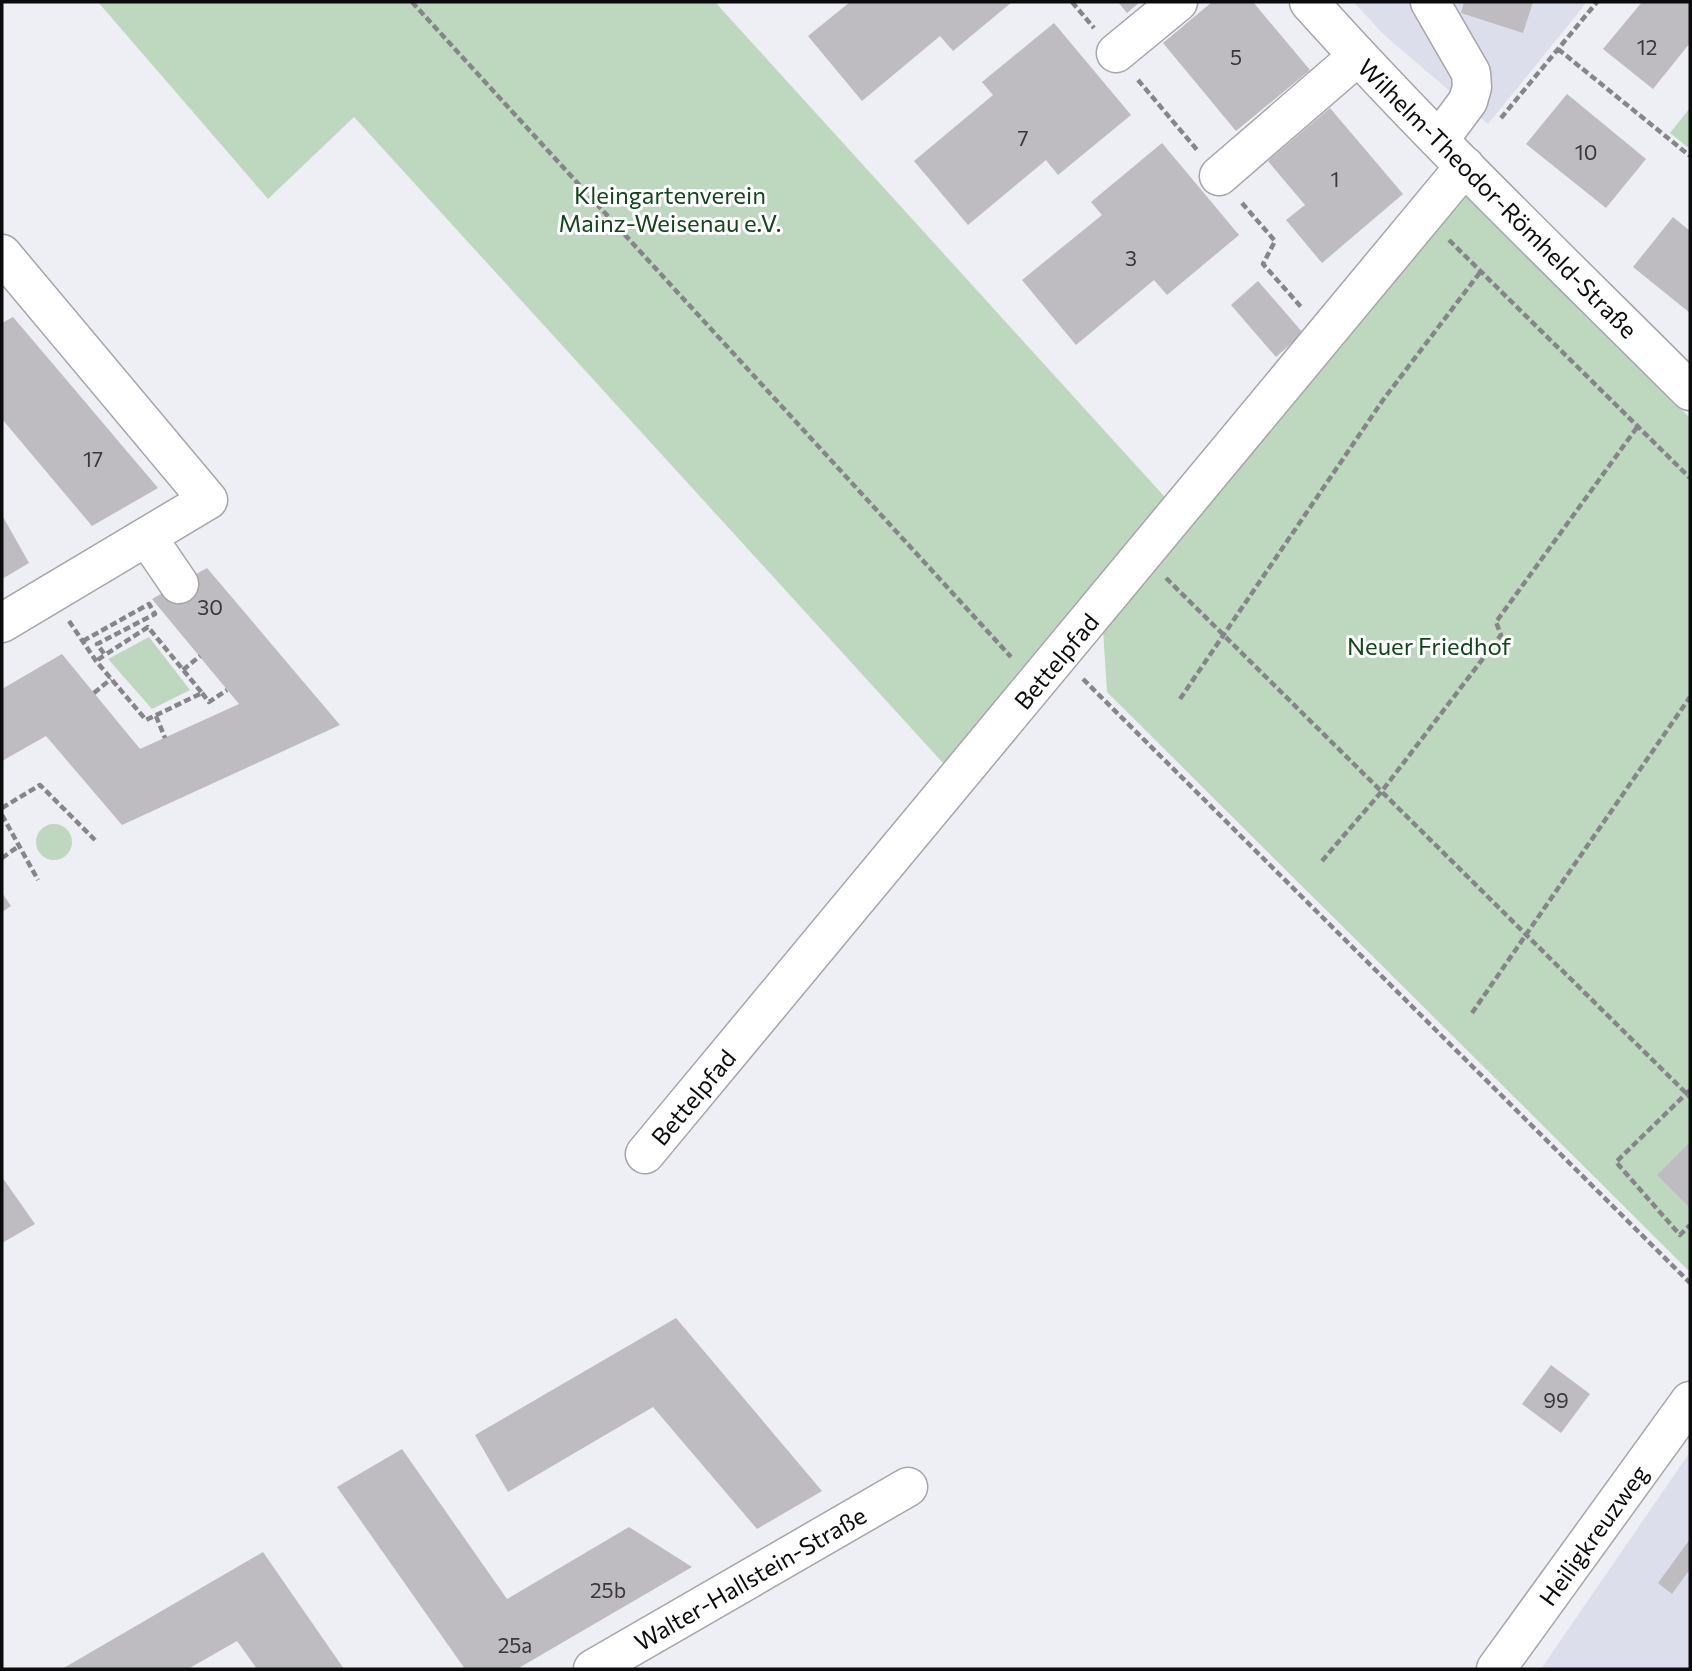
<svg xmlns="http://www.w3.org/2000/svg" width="1692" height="1671" viewBox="0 0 1692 1671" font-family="Commissioner,sans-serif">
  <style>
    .built { fill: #dddeec }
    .green { fill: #bed8bf }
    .building { fill: #bebbc1 }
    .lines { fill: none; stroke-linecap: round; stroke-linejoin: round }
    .minor-casing { stroke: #a5a5ab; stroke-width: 41 }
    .path { stroke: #85858a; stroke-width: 4.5; stroke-dasharray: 7 3.5; stroke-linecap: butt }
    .minor { stroke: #fff; stroke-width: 38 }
    .labels { text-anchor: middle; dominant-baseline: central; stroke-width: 6; stroke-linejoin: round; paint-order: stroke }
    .number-label { font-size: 21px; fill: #38373a }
    .park-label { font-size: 24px; fill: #124519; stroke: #fff }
    .street-label { font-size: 24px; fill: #0b0b0d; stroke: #fff }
  </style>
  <rect width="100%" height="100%" fill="#eeeef5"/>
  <path class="built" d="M 1354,2 L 1587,2 L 1488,124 L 1382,33 Z
    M 1690,1452 L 1690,1669 L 1541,1669 Z"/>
  <path class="green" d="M 98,2 L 715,2 L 1173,506 L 953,774 L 354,117 L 268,199 Z
    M 1690,108 L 1690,149 L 1670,133 Z
    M 1467,192 L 1690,418 L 1690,1272 L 1107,692 L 1103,629 Z
    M 149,637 L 190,690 L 152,709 L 108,659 Z
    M36 842a18 18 0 1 1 36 0a18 18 0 1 1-36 0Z"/>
  <path class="building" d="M 850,2 L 1012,2 L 953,51 L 940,36 L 862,101 L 808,36 Z
    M 1118,2 L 1140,2 L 1127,13 Z
    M 1212,2 L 1253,2 L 1310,70 L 1236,131 L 1163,43 Z
    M 1464,2 L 1533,2 L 1523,33 L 1461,13 Z
    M 1642,2 L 1690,2 L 1690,43 L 1653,89 L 1603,49 Z
    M 1054,23 L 1131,115 L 1058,175 L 1046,160 L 968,225 L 914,161 L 993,95 L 982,82 Z
    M 1567,94 L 1646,159 L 1606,208 L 1526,144 Z
    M 1330,108 L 1403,194 L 1322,263 L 1286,220 L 1305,205 L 1268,161 Z
    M 1162,143 L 1239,235 L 1167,295 L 1154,280 L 1076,345 L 1022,280 L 1102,215 L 1091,202 Z
    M 1673,217 L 1690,231 L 1690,313 L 1633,267 Z
    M 1258,281 L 1303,333 L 1276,357 L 1231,305 Z
    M 13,317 L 53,364 L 158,488 L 92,526 L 2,419 L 2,323 Z
    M 2,515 L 29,563 L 2,579 Z
    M 207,568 L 340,725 L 122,825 L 46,736 L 2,761 L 2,689 L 62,654 L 140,749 L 239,704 L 152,599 Z
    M 2,893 L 11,906 L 2,912 Z
    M 1689,1143 L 1690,1144 L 1690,1208 L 1657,1175 Z
    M 2,1177 L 35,1224 L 2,1243 Z
    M 676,1318 L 822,1491 L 757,1529 L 653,1407 L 508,1492 L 475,1435 Z
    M 1551,1365 L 1590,1394 L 1561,1433 L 1522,1404 Z
    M 402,1449 L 507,1599 L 629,1527 L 692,1567 L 517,1669 L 465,1669 L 337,1487 Z
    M 1690,1539 L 1690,1569 L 1672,1594 L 1658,1583 Z
    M 263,1552 L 344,1669 L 257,1669 L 237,1641 L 188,1669 L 62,1669 Z"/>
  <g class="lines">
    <g class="minor-casing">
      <path id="minor" d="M 1309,2 C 1430,137 1562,263 1690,391
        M 1430,2 L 1471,73 L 1472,87 L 1468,101 L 1439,140
        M 1116,53 L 1178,2
        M 1219,176 L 1358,56
        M 2,254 L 208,500 L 2,623
        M 147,537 L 179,584
        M 645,1154 L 1465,166
        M 593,1669 L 908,1487
        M 1496,1669 L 1690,1401"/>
    </g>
    <path class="path" d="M 412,2 L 1011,657
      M 1072,2 L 1094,28
      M 1558,49 L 1690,156
      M 1138,80 L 1198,151
      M 1501,118 L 1597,2
      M 1242,203 L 1275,241 L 1263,264 L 1302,308
      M 1449,240 L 1690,478
      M 1166,578 L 1690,1097
      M 69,621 L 96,661 L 146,720 L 202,693 L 148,627 L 105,655
      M 83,641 L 149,604 L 155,614 L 97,644 L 105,655 L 96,661
      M 183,670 L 200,656
      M 1083,679 L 1690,1283
      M 94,693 L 111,679
      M 202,693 L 209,702 L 227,690
      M 1180,699 L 1383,400 L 1481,271
      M 156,716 L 165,738
      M 2,808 L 40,785 L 95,840
      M 2,815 L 38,880
      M 2,858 L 19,846
      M 1322,861 L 1382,791 L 1501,635 L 1496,622 L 1638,426
      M 1472,1013 L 1690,697
      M 1690,1090 L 1616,1162 L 1680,1235 L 1690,1225"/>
    <use href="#minor" class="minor"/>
  </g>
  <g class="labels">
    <g class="number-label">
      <text x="1647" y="46">12</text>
      <text x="1236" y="56">5</text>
      <text x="1023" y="137">7</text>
      <text x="1586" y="151">10</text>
      <text x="1335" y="178">1</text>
      <text x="1131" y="257">3</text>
      <text x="93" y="458">17</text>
      <text x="210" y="606">30</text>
      <text x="1556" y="1399">99</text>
      <text x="608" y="1589">25b</text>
      <text x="515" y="1644">25a</text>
    </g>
    <g class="park-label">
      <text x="670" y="194">Kleingartenverein<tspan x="670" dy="28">Mainz-Weisenau e.V.</tspan></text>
      <text x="1429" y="645">Neuer Friedhof</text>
    </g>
    <g class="street-label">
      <text transform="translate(1498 198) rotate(45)">Wilhelm-Theodor-Römheld-Straße</text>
      <text transform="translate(1056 661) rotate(-50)">Bettelpfad</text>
      <text transform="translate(693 1097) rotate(-50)">Bettelpfad</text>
      <text transform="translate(1593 1535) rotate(-54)">Heiligkreuzweg</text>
      <text transform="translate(750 1578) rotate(-30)">Walter-Hallstein-Straße</text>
    </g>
  </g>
  <rect width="1692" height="1671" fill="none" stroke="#0b0b0d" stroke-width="7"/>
</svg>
